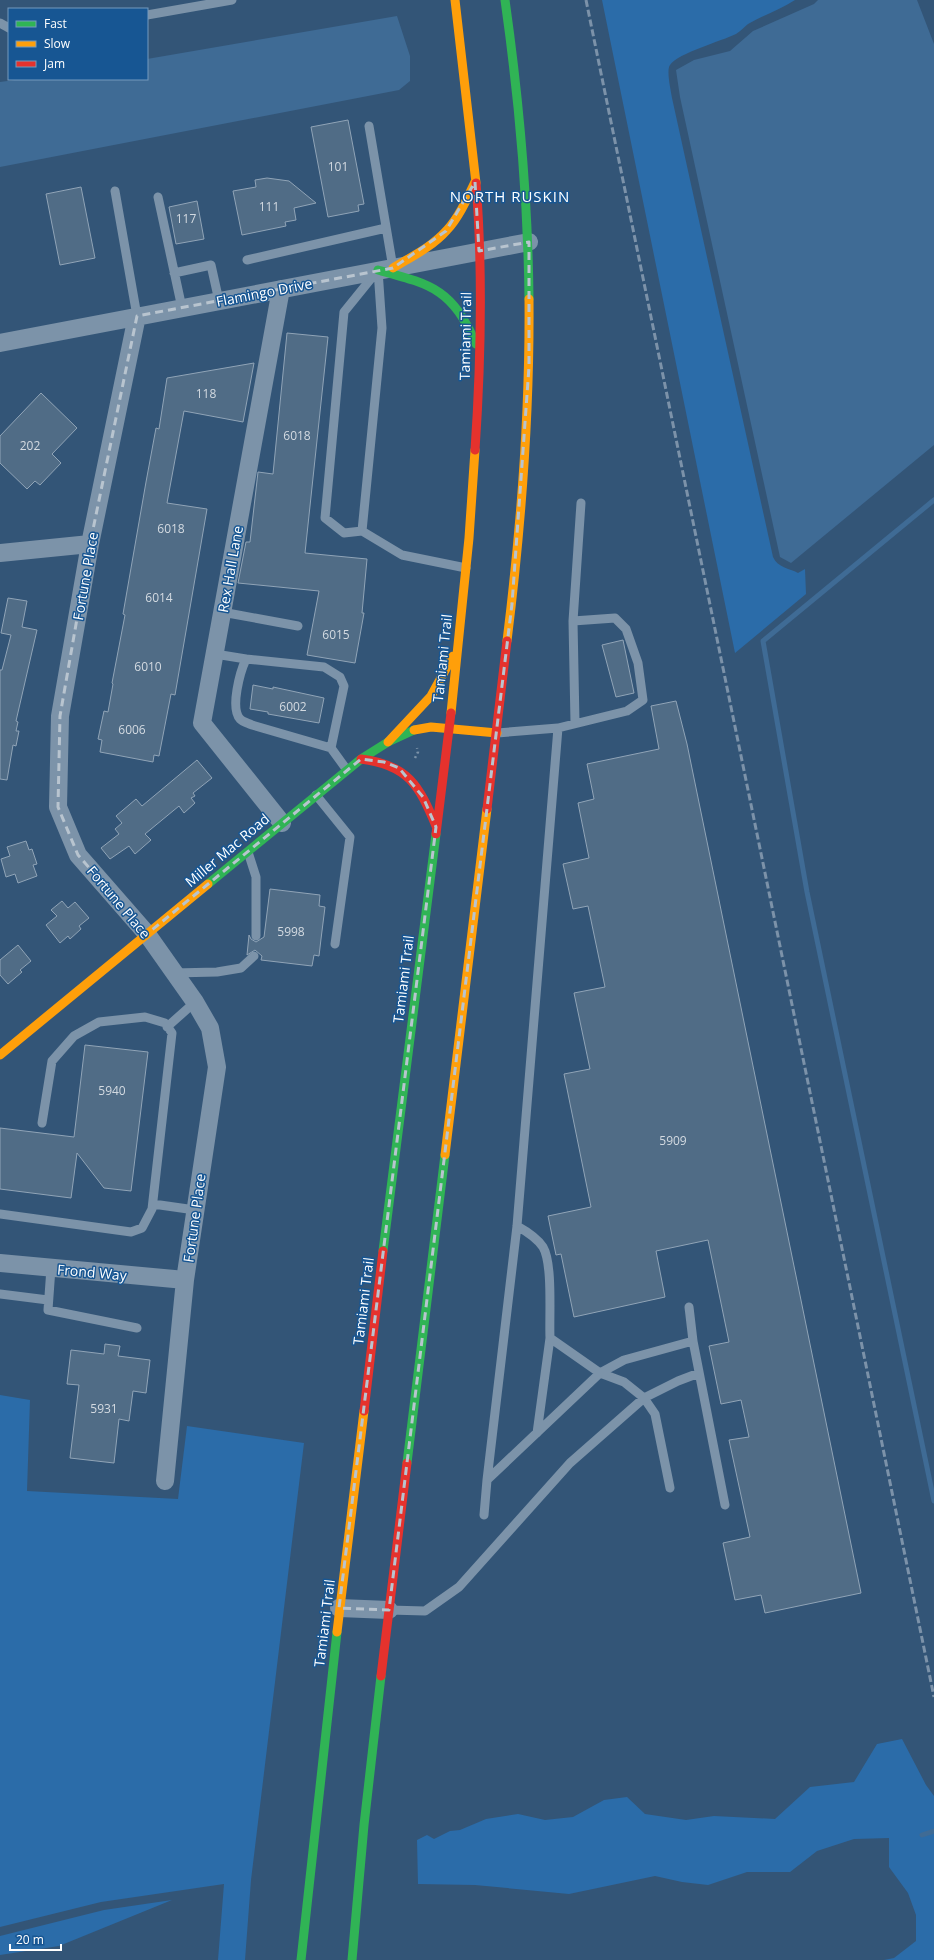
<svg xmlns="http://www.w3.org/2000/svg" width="934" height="1960" viewBox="0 0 934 1960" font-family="'Open Sans',sans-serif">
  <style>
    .green { fill: #2b6ca9 }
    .water { fill: #3f6b95 }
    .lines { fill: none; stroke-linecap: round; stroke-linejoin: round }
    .stream { stroke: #3f6b95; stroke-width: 5 }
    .building { fill: #506c86; stroke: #90a4b7 }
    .path { stroke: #7c93a9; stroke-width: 2.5; stroke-dasharray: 2 3; stroke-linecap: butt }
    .lane { stroke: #7c93a9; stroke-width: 9 }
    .street { stroke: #7c93a9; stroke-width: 18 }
    .fast { stroke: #30b455; stroke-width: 9 }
    .slow { stroke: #ff9f0a; stroke-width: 9 }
    .jam { stroke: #e5322d; stroke-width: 9 }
    .rail { stroke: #7c92a9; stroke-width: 3; stroke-dasharray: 7 3; stroke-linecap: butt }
    .marked { fill: none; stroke: #b8c4cf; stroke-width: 3; stroke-dasharray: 8 5; stroke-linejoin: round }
    .labels { text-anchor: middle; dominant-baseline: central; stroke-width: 3; stroke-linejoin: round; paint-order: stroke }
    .number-label { font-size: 12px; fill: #d3dae1 }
    .street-label { font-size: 14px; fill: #fff; stroke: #175693 }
    .neighbourhood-label { font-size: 15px; letter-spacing: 1px; fill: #fff; stroke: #175693 }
  </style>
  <rect width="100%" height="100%" fill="#357"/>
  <path class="green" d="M 602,0 L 795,0 C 780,10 763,15 748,24 C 744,27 741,31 736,34 C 722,41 678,53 670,65 C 666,70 671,91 672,98 L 773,557 C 778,568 789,568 798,573 L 805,569 L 806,594 L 735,653 Z
    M 0,1395 L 30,1400 L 27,1491 L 178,1499 L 187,1426 L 304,1443 L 251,1880 L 245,1960 L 218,1960 L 224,1884 L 101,1902 L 0,1927 Z
    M 902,1739 L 926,1785 L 934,1796 L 934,1960 L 884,1960 L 894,1958 L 916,1941 L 916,1915 L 908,1893 L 889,1867 L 889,1838 L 854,1839 L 817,1851 L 790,1872 L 747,1872 L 708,1885 L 682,1882 L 655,1876 L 569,1894 L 475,1885 L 418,1884 L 417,1840 L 427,1835 L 434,1839 L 450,1831 L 460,1830 L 486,1819 L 518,1814 L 545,1820 L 573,1817 L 604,1800 L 627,1797 L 645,1814 L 686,1820 L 714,1816 L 775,1819 L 810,1787 L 854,1782 L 877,1744 Z
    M 172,1900 L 59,1946 L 0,1955 L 0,1936 L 104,1910 Z"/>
  <path class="water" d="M 818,0 L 917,0 L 934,44 L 934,445 L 791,563 L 780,557 L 680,97 L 676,70 L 694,60 L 730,51 L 753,31 L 814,4 Z
    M 397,16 L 410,56 L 410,81 L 399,90 L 0,167 L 0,82 L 22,79 L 147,79 L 147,59 Z"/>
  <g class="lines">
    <path class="stream" d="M 934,500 L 763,641 L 807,892 L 934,1501
      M 922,1835 L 934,1831"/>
  </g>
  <path class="building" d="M 348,120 L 364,204 L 358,205 L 359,211 L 328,217 L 311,127 Z
    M 267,178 L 289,181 L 316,203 L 294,208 L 296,220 L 285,222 L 286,226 L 242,235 L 233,191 L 256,187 L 255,180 Z
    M 81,187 L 95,258 L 60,265 L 46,194 Z
    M 197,201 L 204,239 L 176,244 L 169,207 Z
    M 287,333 L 328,337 L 305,553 L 367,559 L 362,613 L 364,613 L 355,663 L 307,655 L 319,591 L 238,583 L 246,542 L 250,542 L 258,472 L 273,474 Z
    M 254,363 L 243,422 L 184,411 L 167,503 L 207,509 L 175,695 L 171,694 L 159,756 L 154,755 L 153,762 L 100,752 L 102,740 L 98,739 L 104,711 L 108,712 L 113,684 L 112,683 L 125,615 L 123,614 L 146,482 L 156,428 L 159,429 L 167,378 Z
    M 41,393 L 77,428 L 52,454 L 61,463 L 40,485 L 35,481 L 27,489 L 0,463 L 0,436 Z
    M 8,598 L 27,601 L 22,627 L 37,630 L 16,721 L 18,722 L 16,731 L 19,731 L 16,746 L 13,745 L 7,780 L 0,779 L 0,670 L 2,670 L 11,635 L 1,633 Z
    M 623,640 L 634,693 L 616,697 L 602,645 Z
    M 253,685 L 273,689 L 273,687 L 324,698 L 319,723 L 268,714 L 268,712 L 250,709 Z
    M 676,701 L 687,744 L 861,1593 L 765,1613 L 761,1595 L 735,1600 L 723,1543 L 750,1537 L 729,1440 L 749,1437 L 741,1400 L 721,1404 L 709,1346 L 729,1342 L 708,1240 L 656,1251 L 665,1297 L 574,1317 L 561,1254 L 556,1255 L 548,1216 L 591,1207 L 564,1074 L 590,1069 L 574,993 L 605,987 L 588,906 L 573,909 L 563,864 L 589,858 L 578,803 L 594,799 L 587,764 L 659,749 L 651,706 Z
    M 197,760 L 212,778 L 193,793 L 195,796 L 191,798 L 195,803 L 184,813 L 179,806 L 145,834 L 151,840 L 135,854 L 129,846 L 110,859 L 101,848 L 119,834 L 115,829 L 122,823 L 116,816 L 136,799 L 142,806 Z
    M 26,841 L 29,850 L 32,849 L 37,864 L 33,865 L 37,876 L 18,883 L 15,874 L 6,877 L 1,859 L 10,856 L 7,847 Z
    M 270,889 L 320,895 L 319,906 L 325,907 L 321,939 L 319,956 L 314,955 L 312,966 L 261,960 L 262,956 L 255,950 L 247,955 L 249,935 L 251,939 L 256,942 L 264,937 Z
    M 62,901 L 68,908 L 75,902 L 89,918 L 79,926 L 81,929 L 70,939 L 68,936 L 60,943 L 46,925 L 57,916 L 51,910 Z
    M 18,945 L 31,961 L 20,970 L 22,972 L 8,984 L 0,975 L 0,960 Z
    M 85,1045 L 148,1052 L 131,1191 L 104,1188 L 77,1153 L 71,1198 L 0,1189 L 0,1128 L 74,1137 Z
    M 105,1344 L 120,1346 L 118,1356 L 150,1360 L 146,1393 L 133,1391 L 129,1421 L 119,1419 L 114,1463 L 70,1458 L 79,1385 L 67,1384 L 71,1350 L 104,1354 Z"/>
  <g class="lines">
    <path class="path" d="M 415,758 L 418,752 L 417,748"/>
    <path class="lane" d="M 147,15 L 232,0
      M 0,23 L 9,28
      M 369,126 L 393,268
      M 115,191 L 137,316
      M 158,197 L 182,308
      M 247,260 L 386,228
      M 378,270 L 382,328 L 362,531 L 344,533 L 325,518 L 344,312 Z
      M 174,273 L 211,265 L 219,301
      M 362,531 L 402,555 L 466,568
      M 222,612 L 298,626
      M 215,654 L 246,659
      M 575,723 L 573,621 L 581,503
      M 558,728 L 627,711 L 643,700 L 638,663 L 626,629 L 615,618 L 573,621
      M 497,733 L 558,728 L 517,1226 L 487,1480 L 600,1373 L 624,1360 L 693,1341
      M 331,748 L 344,686 L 340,677 L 324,667 L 246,659 C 240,672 230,708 240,719 C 243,722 248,723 252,725 L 331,748 L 347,770
      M 316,795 L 350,837 L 335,944
      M 248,852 L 256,877 L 256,936
      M 174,973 L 217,972 L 241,968 L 254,956
      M 167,1027 L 195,1002
      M 153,1204 L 195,1210
      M 0,1214 L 131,1232 L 142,1228 L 152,1209 L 172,1033 L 165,1023 L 145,1017 L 99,1022 L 74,1036 L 52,1061 L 42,1123
      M 517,1226 C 526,1231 537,1238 543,1247 C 553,1264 549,1316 550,1338 L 600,1373 L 624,1382 L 644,1398 L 655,1414 L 670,1488
      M 51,1268 L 48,1310 L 137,1328
      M 0,1294 L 48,1300
      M 689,1307 L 693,1341 L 725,1505
      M 537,1433 L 550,1338
      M 484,1515 L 487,1480
      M 389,1610 L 425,1611 L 459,1587 L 570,1463 L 644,1398 L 678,1381 L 699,1373"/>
    <path class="street" d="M 281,289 L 202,723 L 282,823
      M 137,316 L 90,544 L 60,716 L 58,807 L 78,855 L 147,934 L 195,1002 L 210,1028 L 217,1067 L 185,1280 L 165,1481
      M 0,343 L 529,242
      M 0,553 L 90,544
      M 0,1263 L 185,1280
      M 339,1608 L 389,1610"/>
    <path class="fast" d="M 505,0 C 519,99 528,199 529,299
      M 378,270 C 433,285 452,289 476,344
      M 208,884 L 361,759 L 388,742 L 414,730
      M 383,1251 L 436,834
      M 407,1463 L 445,1155
      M 301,1960 L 337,1632
      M 352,1960 L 364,1825 L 381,1676"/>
    <path class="slow" d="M 455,0 L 476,183
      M 393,268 C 411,257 432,247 447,230 C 459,217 467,199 475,182
      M 507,641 C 521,528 530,414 529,299
      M 451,713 L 469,538 L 475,450
      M 414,730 L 431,727 L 497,733
      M 388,742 L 431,696 L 453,656
      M 0,1055 L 208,884
      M 445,1155 L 487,809
      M 337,1632 L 364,1411"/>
    <path class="jam" d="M 475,450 C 481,362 483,271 476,183
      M 361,759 C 408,765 419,785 436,826
      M 487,809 L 507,641
      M 436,834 L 451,713
      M 364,1411 L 383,1251
      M 381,1676 L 407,1463"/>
    <path class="rail" d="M 586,0 L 934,1697"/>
  </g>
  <path class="marked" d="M 475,182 L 479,251 L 529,242 L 529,367 L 512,604 L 389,1610 L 339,1608 L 436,827 L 423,797 L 399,768 L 384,762 L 361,759 L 147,934 L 78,855 L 58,807 L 60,716 L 90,544 L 137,316 L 393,268 L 446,231 Z"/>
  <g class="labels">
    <g class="number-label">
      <text x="338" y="166">101</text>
      <text x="269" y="206">111</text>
      <text x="186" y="218">117</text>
      <text x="206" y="393">118</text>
      <text x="297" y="435">6018</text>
      <text x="30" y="445">202</text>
      <text x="171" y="528">6018</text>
      <text x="159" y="597">6014</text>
      <text x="336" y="634">6015</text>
      <text x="148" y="666">6010</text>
      <text x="293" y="706">6002</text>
      <text x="132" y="729">6006</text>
      <text x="291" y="931">5998</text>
      <text x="112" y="1090">5940</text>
      <text x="673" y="1140">5909</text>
      <text x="104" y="1408">5931</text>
    </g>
    <g class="street-label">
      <text transform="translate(264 292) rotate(-11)">Flamingo Drive</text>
      <text transform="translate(465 336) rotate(-89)">Tamiami Trail</text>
      <text transform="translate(230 569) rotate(-80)">Rex Hall Lane</text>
      <text transform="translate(85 576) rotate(-80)">Fortune Place</text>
      <text transform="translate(442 658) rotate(-84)">Tamiami Trail</text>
      <text transform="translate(227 850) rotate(-40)">Miller Mac Road</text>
      <text transform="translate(119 902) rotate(50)">Fortune Place</text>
      <text transform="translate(403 979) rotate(-83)">Tamiami Trail</text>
      <text transform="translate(194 1218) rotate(-82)">Fortune Place</text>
      <text transform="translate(92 1272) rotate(5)">Frond Way</text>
      <text transform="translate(363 1301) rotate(-83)">Tamiami Trail</text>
      <text transform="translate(324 1623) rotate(-83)">Tamiami Trail</text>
    </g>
    <g class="neighbourhood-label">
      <text x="510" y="196">NORTH RUSKIN</text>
    </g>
  </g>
  <rect x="8" y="8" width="140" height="72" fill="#175693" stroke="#749abe"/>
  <rect x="16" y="21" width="20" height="6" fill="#30b455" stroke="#749abe"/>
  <text x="44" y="28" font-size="12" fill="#ffffff">Fast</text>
  <rect x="16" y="41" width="20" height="6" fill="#ff9f0a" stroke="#749abe"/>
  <text x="44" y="48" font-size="12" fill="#ffffff">Slow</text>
  <rect x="16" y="61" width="20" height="6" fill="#e5322d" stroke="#749abe"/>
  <text x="44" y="68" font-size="12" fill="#ffffff">Jam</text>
  <path d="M10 1944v6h51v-6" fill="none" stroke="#ffffff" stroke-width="2"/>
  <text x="16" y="1944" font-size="12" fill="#ffffff" stroke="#175693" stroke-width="3" paint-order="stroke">20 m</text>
</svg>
